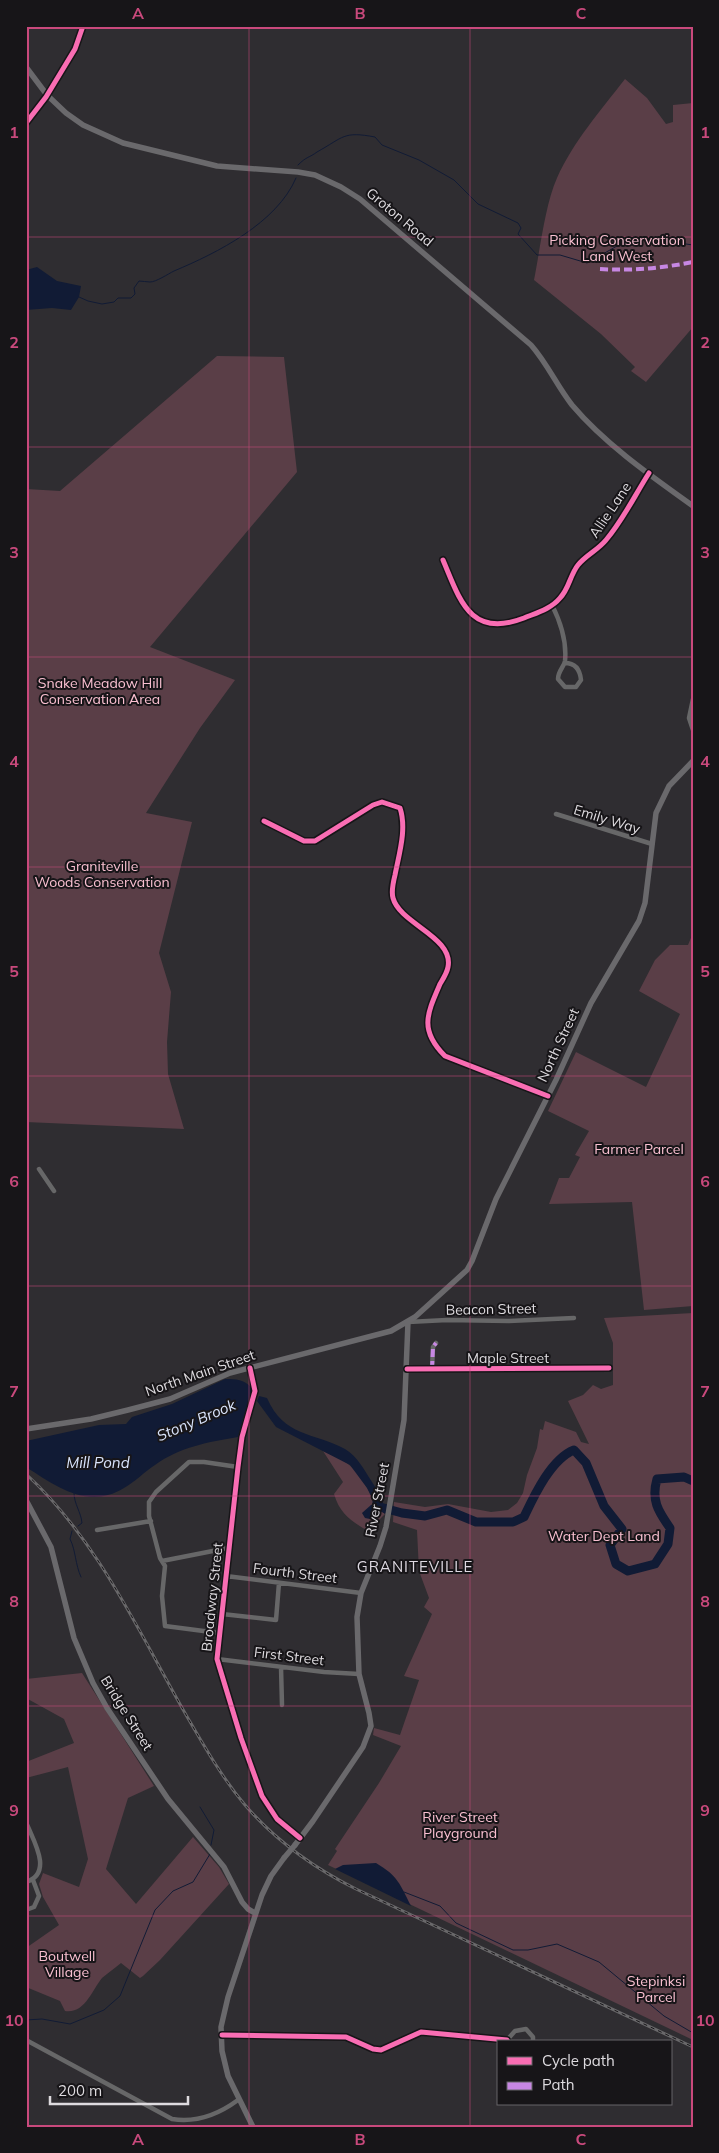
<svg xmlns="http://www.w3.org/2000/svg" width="719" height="2153" viewBox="0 0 719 2153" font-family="Mulish,sans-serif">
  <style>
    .green { fill: #5a3e47 }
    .water { fill: #111b35 }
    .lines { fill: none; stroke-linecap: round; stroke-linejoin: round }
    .stream { stroke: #111b35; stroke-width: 1 }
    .river { stroke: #111b35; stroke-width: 9 }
    .minor { stroke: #676768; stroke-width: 4.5 }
    .secondary { stroke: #6a696c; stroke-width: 5.5 }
    .rail-casing { stroke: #69686a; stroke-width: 3 }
    .rail { stroke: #171518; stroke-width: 1; stroke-dasharray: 4; stroke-linecap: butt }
    .secondary-bridge { stroke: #6a696c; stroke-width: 5.5 }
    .quiet { stroke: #c787e3; stroke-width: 4; stroke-dasharray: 8 4; stroke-linecap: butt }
    .cycleway-casing { stroke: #171518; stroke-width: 8 }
    .cycleway { stroke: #f96db3; stroke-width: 5 }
    .grid { fill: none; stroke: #c9497c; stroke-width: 1; stroke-opacity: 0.55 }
    .labels { text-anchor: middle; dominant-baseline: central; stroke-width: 4; stroke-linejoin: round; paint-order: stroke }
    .street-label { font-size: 14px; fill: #dedbdf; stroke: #171518 }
    .park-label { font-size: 14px; fill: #fac0d1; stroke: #171518 }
    .water-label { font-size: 15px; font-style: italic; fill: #d8e3fb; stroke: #171518 }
    .neighbourhood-label { font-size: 15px; letter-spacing: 1px; fill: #ded9e2; stroke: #171518 }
    .neatline { fill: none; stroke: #c9497c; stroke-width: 2 }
    .grid-label { font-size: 16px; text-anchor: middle; font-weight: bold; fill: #c9497c }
  </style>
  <rect width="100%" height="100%" fill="#2f2d31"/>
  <path class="green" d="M 625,79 L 647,98 L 666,124 L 673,122 L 673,105 L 693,103 L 693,327 L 646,382 L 631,371 L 635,367 L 601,334 L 534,280 C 540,250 545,205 557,178 C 573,142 601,110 625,79 Z
    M 217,356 L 284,357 L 297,472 L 150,647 L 235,680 L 200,728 L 146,813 L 192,822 L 159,953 L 171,992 L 167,1042 L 168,1074 L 184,1129 L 26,1122 L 26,489 L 60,491 Z
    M 693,933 L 693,1306 L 644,1310 L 632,1202 L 549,1204 L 559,1178 L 569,1178 L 580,1157 L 575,1155 L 589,1131 L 548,1111 L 576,1052 L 646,1087 L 680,1014 L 639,991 L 655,960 L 670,945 L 688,945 Z
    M 693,1313 L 693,2040 L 328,1865 L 337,1851 L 335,1849 L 379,1783 L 401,1746 L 373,1735 L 374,1728 L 400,1735 L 419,1680 L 404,1676 L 432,1614 L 424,1607 L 429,1598 L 419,1571 L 417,1530 L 393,1522 L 394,1502 L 425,1507 L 448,1504 L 491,1512 L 508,1510 L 517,1503 L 523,1493 L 527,1475 L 537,1448 L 540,1429 L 543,1430 L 545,1421 L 576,1432 L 581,1442 L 589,1444 L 568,1401 L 583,1395 L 593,1385 L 601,1389 L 613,1385 L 613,1343 L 604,1318 Z
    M 323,1451 C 331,1455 341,1458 348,1464 C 359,1472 376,1498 375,1511 L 379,1509 L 385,1514 L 368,1531 C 351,1521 340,1514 334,1494 L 343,1482 Z
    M 82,1673 L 154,1786 L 128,1798 L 106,1869 L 136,1904 L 193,1837 L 219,1867 L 229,1884 L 160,1960 L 143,1976 L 140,1978 L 121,1963 C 115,1968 108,1973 102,1978 C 92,1990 85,2014 65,2011 L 60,2001 L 26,1987 L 26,1948 L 59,1925 L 43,1897 L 39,1884 L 43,1873 L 79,1887 L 88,1859 L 68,1767 L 26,1778 L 26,1762 L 74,1743 L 64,1719 L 26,1698 L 26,1679 Z"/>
  <path class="water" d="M 37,267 L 57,281 L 81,286 L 79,297 L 71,310 L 52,308 L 26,310 L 26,270 Z
    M 225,1379 C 237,1379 243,1379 252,1388 L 238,1437 C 208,1442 180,1447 155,1465 C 144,1472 135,1482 124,1488 C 88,1510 57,1487 26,1467 L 26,1441 L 99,1425 L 126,1424 L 132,1417 L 172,1404 Z
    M 259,1396 L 267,1398 C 284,1437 313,1432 345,1449 C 357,1456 365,1471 372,1482 C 378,1491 385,1503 385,1514 L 379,1509 L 375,1511 L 370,1519 L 365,1518 L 362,1513 L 371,1505 L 375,1504 L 367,1488 L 350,1465 L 276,1427 L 257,1401 Z
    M 376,1863 C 398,1876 400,1884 411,1906 L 335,1869 L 343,1865 Z"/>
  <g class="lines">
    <path class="stream" d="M 298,165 C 307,156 309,158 317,152 C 344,137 343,131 375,137 L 382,145 L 419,160 L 454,180 L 478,204 L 518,223 L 521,228 L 518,234 L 537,255 L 560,255 L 587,263 L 617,246 L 643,238 L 693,245
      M 79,297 L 88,301 L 102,304 L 114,302 L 118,298 L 131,298 L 135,294 L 134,288 L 139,281 C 143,281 146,282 150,282 C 156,282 168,274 174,271 C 217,253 277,223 296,178
      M 74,1493 C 74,1504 81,1512 82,1523 L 78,1526
      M 72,1531 L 70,1539 C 76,1551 75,1564 81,1577
      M 200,1807 L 214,1830 L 211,1845
      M 404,1892 L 440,1906 L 456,1923 L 513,1950 L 528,1950 L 557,1944 L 599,1962 L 664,2016 L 693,2033
      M 26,2020 L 42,2019 L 70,2024 L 104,2010 L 120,1996 L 155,1910 L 173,1891 L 193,1882 L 210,1854"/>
    <path class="river" d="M 377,1502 L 380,1507 L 402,1513 L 425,1516 L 447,1510 L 476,1522 L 513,1522 L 524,1517 C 534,1496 551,1459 574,1450 L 586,1463 L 604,1506 L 622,1529 L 610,1545 L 616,1564 L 628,1571 L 655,1564 L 668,1544 L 670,1528 C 658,1511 651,1500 657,1479 L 684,1477 L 693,1481"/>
    <path class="minor" d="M 26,123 L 46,97 L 75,49 L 83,26
      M 443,560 C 460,600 470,639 524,618 C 536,613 551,609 560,598 C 569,589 570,575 578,565 C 586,555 598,550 606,540 C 623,520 635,495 649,473
      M 552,605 C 561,623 567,641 565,661 C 564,667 558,671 558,679 L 565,687 L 576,687 L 581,680 C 580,670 576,663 565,663
      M 693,699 L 689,718 L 693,730
      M 556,814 L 652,844
      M 264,821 L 304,841 L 315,841 L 373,805 L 382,802 L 400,808 C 407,829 399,854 395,875 C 393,883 391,891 393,898 C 400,924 454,937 448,967 C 447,973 443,979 440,984 C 427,1014 419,1030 445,1056 L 548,1096
      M 39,1169 L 54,1191
      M 408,1322 L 447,1320 L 509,1321 L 574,1318
      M 250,1368 L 255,1391 L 242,1437 L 238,1467 L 217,1659 L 241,1738 L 262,1796 L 277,1819 L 300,1838
      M 407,1369 L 609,1368
      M 432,1369 L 433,1347 L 436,1343
      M 97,1530 L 151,1521
      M 162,1561 L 228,1548
      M 226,1576 L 361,1593
      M 222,1614 L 276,1620 L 279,1583
      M 219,1633 L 165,1626 L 162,1596 L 165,1566 L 160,1558 L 149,1516 L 149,1502 L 156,1492 L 189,1462 L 204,1462 L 238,1467
      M 217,1659 L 324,1672 L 359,1674
      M 281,1667 L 282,1705
      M 26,1822 C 33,1840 54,1873 26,1882
      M 26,1910 L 34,1907 L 39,1896 L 33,1880
      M 222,2035 L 346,2037 L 373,2049 L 381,2050 L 421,2032 L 507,2040 L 508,2042
      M 26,2040 L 172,2119 C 196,2123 219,2114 238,2100
      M 507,2040 L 515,2031 L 526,2029 L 533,2037 L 533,2042"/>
    <path class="secondary" d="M 26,67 L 47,95 L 66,113 L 83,125 L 123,143 L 217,166 L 298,172 L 315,175 L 341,187 L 360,199 L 531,345 C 547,363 557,386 572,405 C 605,444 651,476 693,506
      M 26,1429 L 91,1419 L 128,1410 L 170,1399 L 230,1373 L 391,1331 L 415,1317 L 467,1270 L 472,1261 L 496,1199 L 556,1080 L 591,1003 L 639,921 L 645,903 L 656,813 L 669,786 L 693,761
      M 26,1500 L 51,1547 L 74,1638 L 93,1683 L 107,1708 L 168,1799 L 224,1867 L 242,1902 L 248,1909 L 255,1913
      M 295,1845 L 313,1821 L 363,1747 L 371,1726 L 369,1713 L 359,1674 L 357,1617 L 361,1593 L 380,1546 L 386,1527 L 404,1420 L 408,1322
      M 253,2127 L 228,2076 L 222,2051 L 221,2027 L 228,1997 L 262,1895 L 271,1876 L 284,1858"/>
    <g class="rail-casing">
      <path id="rail" d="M 26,1474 C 99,1541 140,1635 189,1720 C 206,1749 223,1779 245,1805 C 276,1841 314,1868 356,1889 L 693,2047"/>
    </g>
    <use href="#rail" class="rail"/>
    <path class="secondary-bridge" d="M 284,1858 L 295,1845"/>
    <path class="quiet" d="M 600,269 C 632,271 662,268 693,262
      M 432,1369 L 433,1347 L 436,1343"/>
    <g class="cycleway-casing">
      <path id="cycleway" d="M 26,123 L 46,97 L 75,49 L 83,26
        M 443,560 C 460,600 470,639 524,618 C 536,613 551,609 560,598 C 569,589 570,575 578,565 C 586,555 598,550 606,540 C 623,520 635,495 649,473
        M 264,821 L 304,841 L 315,841 L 373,805 L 382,802 L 400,808 C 407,829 399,854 395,875 C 393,883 391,891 393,898 C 400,924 454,937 448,967 C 447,973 443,979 440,984 C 427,1014 419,1030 445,1056 L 548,1096
        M 250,1368 L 255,1391 L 242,1437 L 238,1467 L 217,1659 L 241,1738 L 262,1796 L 277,1819 L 300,1838
        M 407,1369 L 609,1368
        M 222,2035 L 346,2037 L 373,2049 L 381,2050 L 421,2032 L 507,2040 L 508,2042"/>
    </g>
    <use href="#cycleway" class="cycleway"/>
  </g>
  <path class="grid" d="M 249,26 L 249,2127M 470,26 L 470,2127M 26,237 L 693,237M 26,447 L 693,447M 26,657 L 693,657M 26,867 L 693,867M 26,1076 L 693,1076M 26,1286 L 693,1286M 26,1496 L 693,1496M 26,1706 L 693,1706M 26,1916 L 693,1916"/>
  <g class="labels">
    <g class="street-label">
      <text transform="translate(400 217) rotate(40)">Groton Road</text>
      <text transform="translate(610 510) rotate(-56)">Allie Lane</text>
      <text transform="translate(607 819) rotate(17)">Emily Way</text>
      <text transform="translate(558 1045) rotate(-65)">North Street</text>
      <text transform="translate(491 1309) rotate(-1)">Beacon Street</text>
      <text x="508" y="1358">Maple Street</text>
      <text transform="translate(200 1373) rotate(-19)">North Main Street</text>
      <text transform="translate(377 1500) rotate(-79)">River Street</text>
      <text transform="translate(295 1573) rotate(7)">Fourth Street</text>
      <text transform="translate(212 1597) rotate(-84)">Broadway Street</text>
      <text transform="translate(289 1656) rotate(7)">First Street</text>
      <text transform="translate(127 1713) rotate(58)">Bridge Street</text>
    </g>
    <g class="park-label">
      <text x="617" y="240">Picking Conservation<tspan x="617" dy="16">Land West</tspan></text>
      <text x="100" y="683">Snake Meadow Hill<tspan x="100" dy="16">Conservation Area</tspan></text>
      <text x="102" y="866">Graniteville<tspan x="102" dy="16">Woods Conservation</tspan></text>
      <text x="639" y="1149">Farmer Parcel</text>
      <text x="604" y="1536">Water Dept Land</text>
      <text x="460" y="1817">River Street<tspan x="460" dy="16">Playground</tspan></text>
      <text x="67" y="1956">Boutwell<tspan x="67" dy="16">Village</tspan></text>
      <text x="656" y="1981">Stepinksi<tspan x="656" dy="16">Parcel</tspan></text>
    </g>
    <g class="water-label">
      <text transform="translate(196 1420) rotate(-23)">Stony Brook</text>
      <text x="98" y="1462">Mill Pond</text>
    </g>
    <g class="neighbourhood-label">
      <text x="415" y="1566">GRANITEVILLE</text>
    </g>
  </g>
  <rect width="719" height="2153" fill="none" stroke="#171518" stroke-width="55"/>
  <rect x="497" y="2040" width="175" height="65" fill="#171518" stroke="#676468"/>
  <rect x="507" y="2057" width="25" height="8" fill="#f96db3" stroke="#676468"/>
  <text x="542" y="2066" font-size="15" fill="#dedbdf">Cycle path</text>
  <rect x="507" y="2082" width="25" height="8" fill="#c787e3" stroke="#676468"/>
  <text x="542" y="2090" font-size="15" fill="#dedbdf">Path</text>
  <path d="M50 2096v8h138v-8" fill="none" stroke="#dedbdf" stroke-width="2.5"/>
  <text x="58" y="2096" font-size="15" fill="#dedbdf" stroke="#171518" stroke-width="4" paint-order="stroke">200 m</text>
  <rect x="28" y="28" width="664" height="2098" class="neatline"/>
  <g class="grid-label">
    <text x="138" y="19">A</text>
    <text x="360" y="19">B</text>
    <text x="581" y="19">C</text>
    <text x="14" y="138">1</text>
    <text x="705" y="138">1</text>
    <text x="14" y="348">2</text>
    <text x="705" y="348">2</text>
    <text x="14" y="558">3</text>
    <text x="705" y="558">3</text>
    <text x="14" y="767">4</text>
    <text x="705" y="767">4</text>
    <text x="14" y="977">5</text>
    <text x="705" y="977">5</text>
    <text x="14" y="1187">6</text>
    <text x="705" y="1187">6</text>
    <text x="14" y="1397">7</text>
    <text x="705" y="1397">7</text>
    <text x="14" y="1607">8</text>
    <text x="705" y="1607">8</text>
    <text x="14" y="1816">9</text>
    <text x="705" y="1816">9</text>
    <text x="14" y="2026">10</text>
    <text x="705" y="2026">10</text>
    <text x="138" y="2145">A</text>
    <text x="360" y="2145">B</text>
    <text x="581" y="2145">C</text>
  </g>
</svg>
